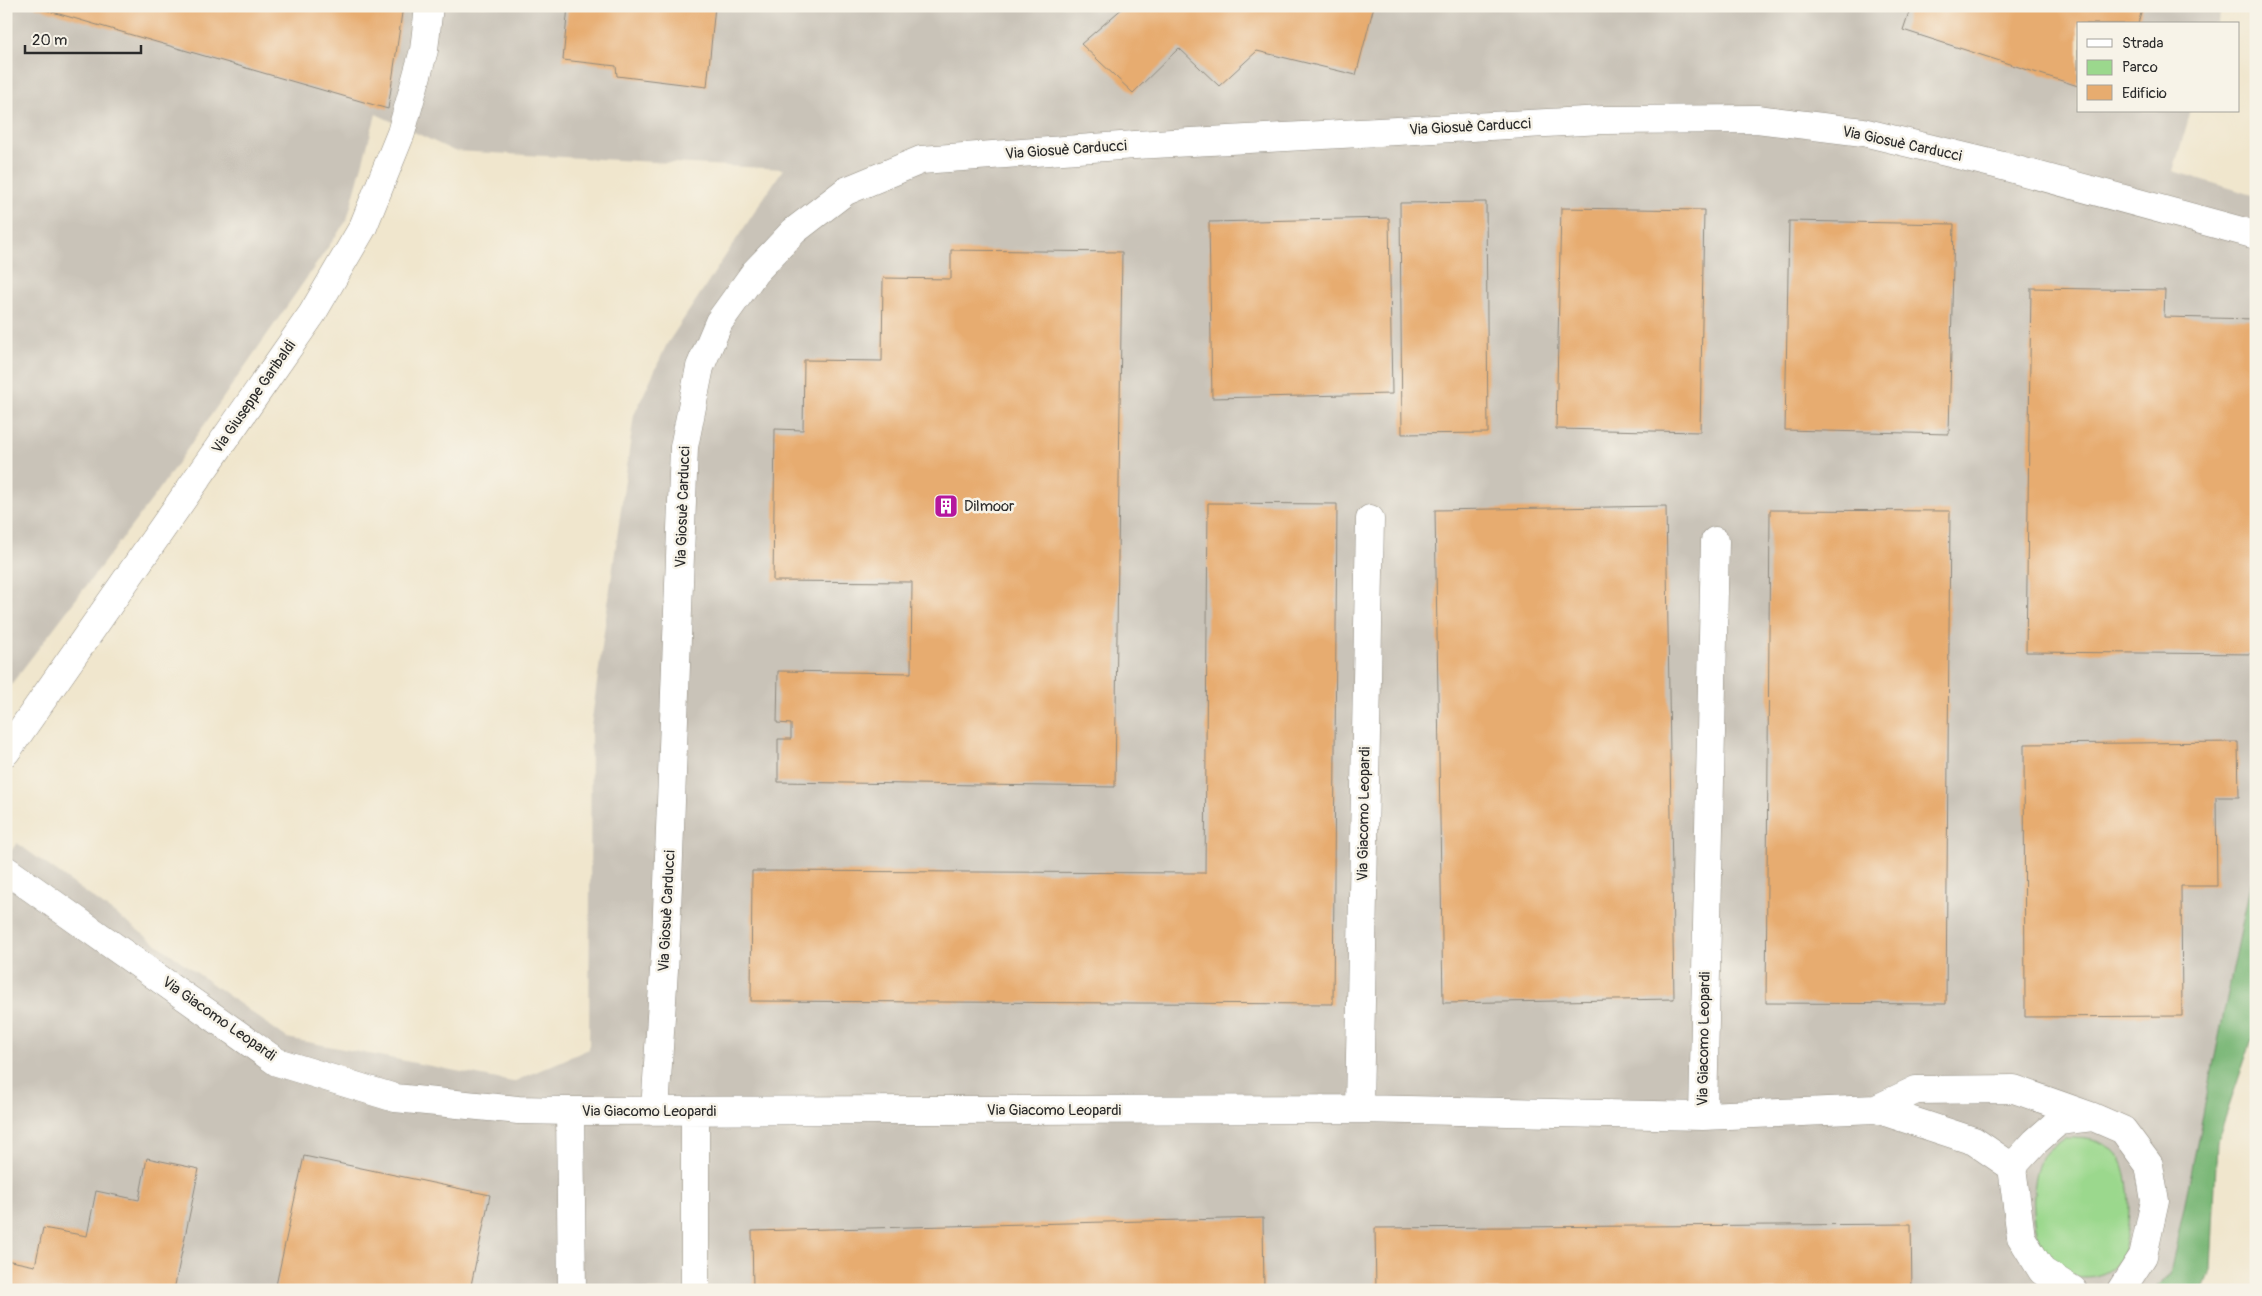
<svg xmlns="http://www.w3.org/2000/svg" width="2262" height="1296" viewBox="0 0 2262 1296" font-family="Pangolin,sans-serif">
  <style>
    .industrial { fill: #c9c3b8 }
    .green { fill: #9bd88d; stroke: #63825c }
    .forest { fill: #7cb878; stroke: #547252 }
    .building { fill: #e7ac6f }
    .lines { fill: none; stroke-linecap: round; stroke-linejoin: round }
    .minor-casing { stroke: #8e887c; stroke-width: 29 }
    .minor { stroke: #fff; stroke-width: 28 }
    .labels { text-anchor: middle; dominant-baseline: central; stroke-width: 5; stroke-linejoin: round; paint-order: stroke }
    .street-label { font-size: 15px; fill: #2b2b2b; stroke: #f7f3e8 }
    .poi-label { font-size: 15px; fill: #2b2b2b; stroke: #f7f3e8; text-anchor: start }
  </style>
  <rect width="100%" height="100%" fill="#f7f3e8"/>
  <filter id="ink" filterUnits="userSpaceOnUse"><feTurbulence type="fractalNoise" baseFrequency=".02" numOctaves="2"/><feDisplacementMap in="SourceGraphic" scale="10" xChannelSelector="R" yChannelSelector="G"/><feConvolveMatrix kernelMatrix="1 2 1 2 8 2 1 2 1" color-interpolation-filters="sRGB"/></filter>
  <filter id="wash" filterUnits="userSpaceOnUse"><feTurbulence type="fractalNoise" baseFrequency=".0096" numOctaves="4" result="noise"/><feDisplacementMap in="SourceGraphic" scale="20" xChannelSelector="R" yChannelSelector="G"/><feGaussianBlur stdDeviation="1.12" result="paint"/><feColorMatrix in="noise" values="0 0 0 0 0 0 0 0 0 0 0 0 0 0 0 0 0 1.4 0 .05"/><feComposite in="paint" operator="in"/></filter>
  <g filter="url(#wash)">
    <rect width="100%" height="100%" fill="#f0e6cd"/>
    <path class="industrial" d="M 6,6 L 2223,6 L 2217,24 L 2078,24 L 2078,111 L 2191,111 L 2173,171 L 2256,196 L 2256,872 L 2250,886 L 2170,1275 L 2151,1290 L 6,1290 L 6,857 L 17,843 L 287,1038 L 513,1082 L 589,1049 L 591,726 L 634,415 L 667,344 L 783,169 L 454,151 L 376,114 L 347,220 L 156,494 L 6,691 Z"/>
    <path class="green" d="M 2064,1138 C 2082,1138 2099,1138 2114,1151 C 2135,1170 2132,1241 2117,1263 C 2107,1277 2083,1280 2068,1274 C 2063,1272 2058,1266 2054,1262 C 2030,1243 2028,1181 2044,1155 C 2048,1149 2058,1143 2064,1138 Z"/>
    <path class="forest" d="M 2256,872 L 2256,1027 L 2217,1142 L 2211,1270 L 2204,1290 L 2151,1290 L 2170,1275 L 2250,886 Z"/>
    <g id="blocks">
      <path class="building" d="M 403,6 L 388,109 L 35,7 L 35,6 Z
        M 568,6 L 715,6 L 707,87 L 617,76 L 616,66 L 563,60 Z
        M 1125,6 L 1374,6 L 1356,75 L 1257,51 L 1219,86 L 1179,48 L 1133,93 L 1081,44 Z
        M 1911,6 L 2143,6 L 2138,24 L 2078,24 L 2078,86 L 1903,30 Z
        M 1486,202 L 1488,433 L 1402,434 L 1400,203 Z
        M 1561,208 L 1704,210 L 1700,432 L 1556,429 Z
        M 1389,218 L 1392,394 L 1212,398 L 1209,222 Z
        M 1789,221 L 1954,224 L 1949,434 L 1785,430 Z
        M 951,250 L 1122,252 L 1115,787 L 778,782 L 778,739 L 791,739 L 791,724 L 777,723 L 778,671 L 911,673 L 912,582 L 773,581 L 775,429 L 803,430 L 804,360 L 882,361 L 883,278 L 951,279 Z
        M 2031,288 L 2165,290 L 2164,317 L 2256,319 L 2256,654 L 2026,652 Z
        M 1208,503 L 1337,504 L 1333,1004 L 751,1001 L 752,871 L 1205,873 Z
        M 1666,506 L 1674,999 L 1443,1003 L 1435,510 Z
        M 1770,510 L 1950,511 L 1946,1004 L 1766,1003 Z
        M 2238,742 L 2239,797 L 2216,797 L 2217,886 L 2181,886 L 2182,1016 L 2025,1017 L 2024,744 Z
        M 304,1156 L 490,1195 L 470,1290 L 275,1290 Z
        M 147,1158 L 199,1169 L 174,1290 L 6,1290 L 6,1260 L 35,1266 L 43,1228 L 87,1236 L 96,1191 L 139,1200 Z
        M 1263,1218 L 1264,1290 L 753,1290 L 752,1231 Z
        M 1911,1224 L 1912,1290 L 1376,1290 L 1375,1228 Z"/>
    </g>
  </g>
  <g filter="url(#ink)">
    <use href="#blocks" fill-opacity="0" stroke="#8e887c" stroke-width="1"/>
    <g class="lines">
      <g class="minor-casing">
        <path id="minor" d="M 6,752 L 312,314 L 363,227 L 401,133 L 424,50 L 429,6
          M 6,870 L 277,1062 L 395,1098 L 518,1110 L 570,1111 L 1359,1109 L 1703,1116 L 1876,1109
          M 1359,1109 L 1370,519
          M 570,1111 L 572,1290
          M 655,1111 L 666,938 L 684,447 L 700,367 L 719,322 L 755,272 L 794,231 L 846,191 L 921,160 L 1135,145 L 1603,120 L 1757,119 L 1863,132 L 1999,165 L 2256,235
          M 695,1111 L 695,1290
          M 1703,1116 L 1715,541
          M 2012,1167 L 2035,1142 L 2059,1121 L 2093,1117 L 2123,1130 L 2149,1165 L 2155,1201 L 2143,1256 L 2121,1290
          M 2073,1290 L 2042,1271 L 2021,1237 L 2012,1167 L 1974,1141 L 1876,1109 L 1916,1090 L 2014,1089 L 2093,1117"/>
      </g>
      <use href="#minor" class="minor"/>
    </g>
  </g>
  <defs>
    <g id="building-square" transform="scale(1.25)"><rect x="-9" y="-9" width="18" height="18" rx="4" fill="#b5179e" stroke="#f7f3e8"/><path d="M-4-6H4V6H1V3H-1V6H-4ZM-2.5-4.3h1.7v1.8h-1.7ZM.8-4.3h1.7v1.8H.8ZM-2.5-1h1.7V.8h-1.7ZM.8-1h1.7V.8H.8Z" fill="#fff"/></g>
  </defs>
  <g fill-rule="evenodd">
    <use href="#building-square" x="946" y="506"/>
  </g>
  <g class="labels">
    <g class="street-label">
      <text transform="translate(1470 127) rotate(-3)">Via Giosuè Carducci</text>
      <text transform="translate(1902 144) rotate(12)">Via Giosuè Carducci</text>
      <text transform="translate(1066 150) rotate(-4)">Via Giosuè Carducci</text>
      <text transform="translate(254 397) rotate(-55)">Via Giuseppe Garibaldi</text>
      <text transform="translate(683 507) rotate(-88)">Via Giosuè Carducci</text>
      <text transform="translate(1364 814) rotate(-89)">Via Giacomo Leopardi</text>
      <text transform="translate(667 911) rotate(-87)">Via Giosuè Carducci</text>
      <text transform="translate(219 1019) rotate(35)">Via Giacomo Leopardi</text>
      <text transform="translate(1704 1039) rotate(-89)">Via Giacomo Leopardi</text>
      <text x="1054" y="1110">Via Giacomo Leopardi</text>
      <text x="649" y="1111">Via Giacomo Leopardi</text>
    </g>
    <g class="poi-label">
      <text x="964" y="506">Dilmoor</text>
    </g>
  </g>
  <rect width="2262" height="1296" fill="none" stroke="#f7f3e8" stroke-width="25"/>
  <rect x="2077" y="22" width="162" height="90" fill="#f7f3e8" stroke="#a5a39c"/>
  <rect x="2087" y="39" width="25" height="8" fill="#ffffff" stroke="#a5a39c"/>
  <text x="2122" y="48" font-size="15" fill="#2b2b2b">Strada</text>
  <rect x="2087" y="60" width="25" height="15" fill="#9bd88d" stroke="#a5a39c"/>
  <text x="2122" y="72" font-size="15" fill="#2b2b2b">Parco</text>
  <rect x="2087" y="85" width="25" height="15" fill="#e7ac6f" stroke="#a5a39c"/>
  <text x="2122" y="98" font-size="15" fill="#2b2b2b">Edificio</text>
  <path d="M25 45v8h116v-8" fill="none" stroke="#2b2b2b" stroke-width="2.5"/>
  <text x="32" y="45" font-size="15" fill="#2b2b2b" stroke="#f7f3e8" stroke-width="4" paint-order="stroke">20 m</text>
</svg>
